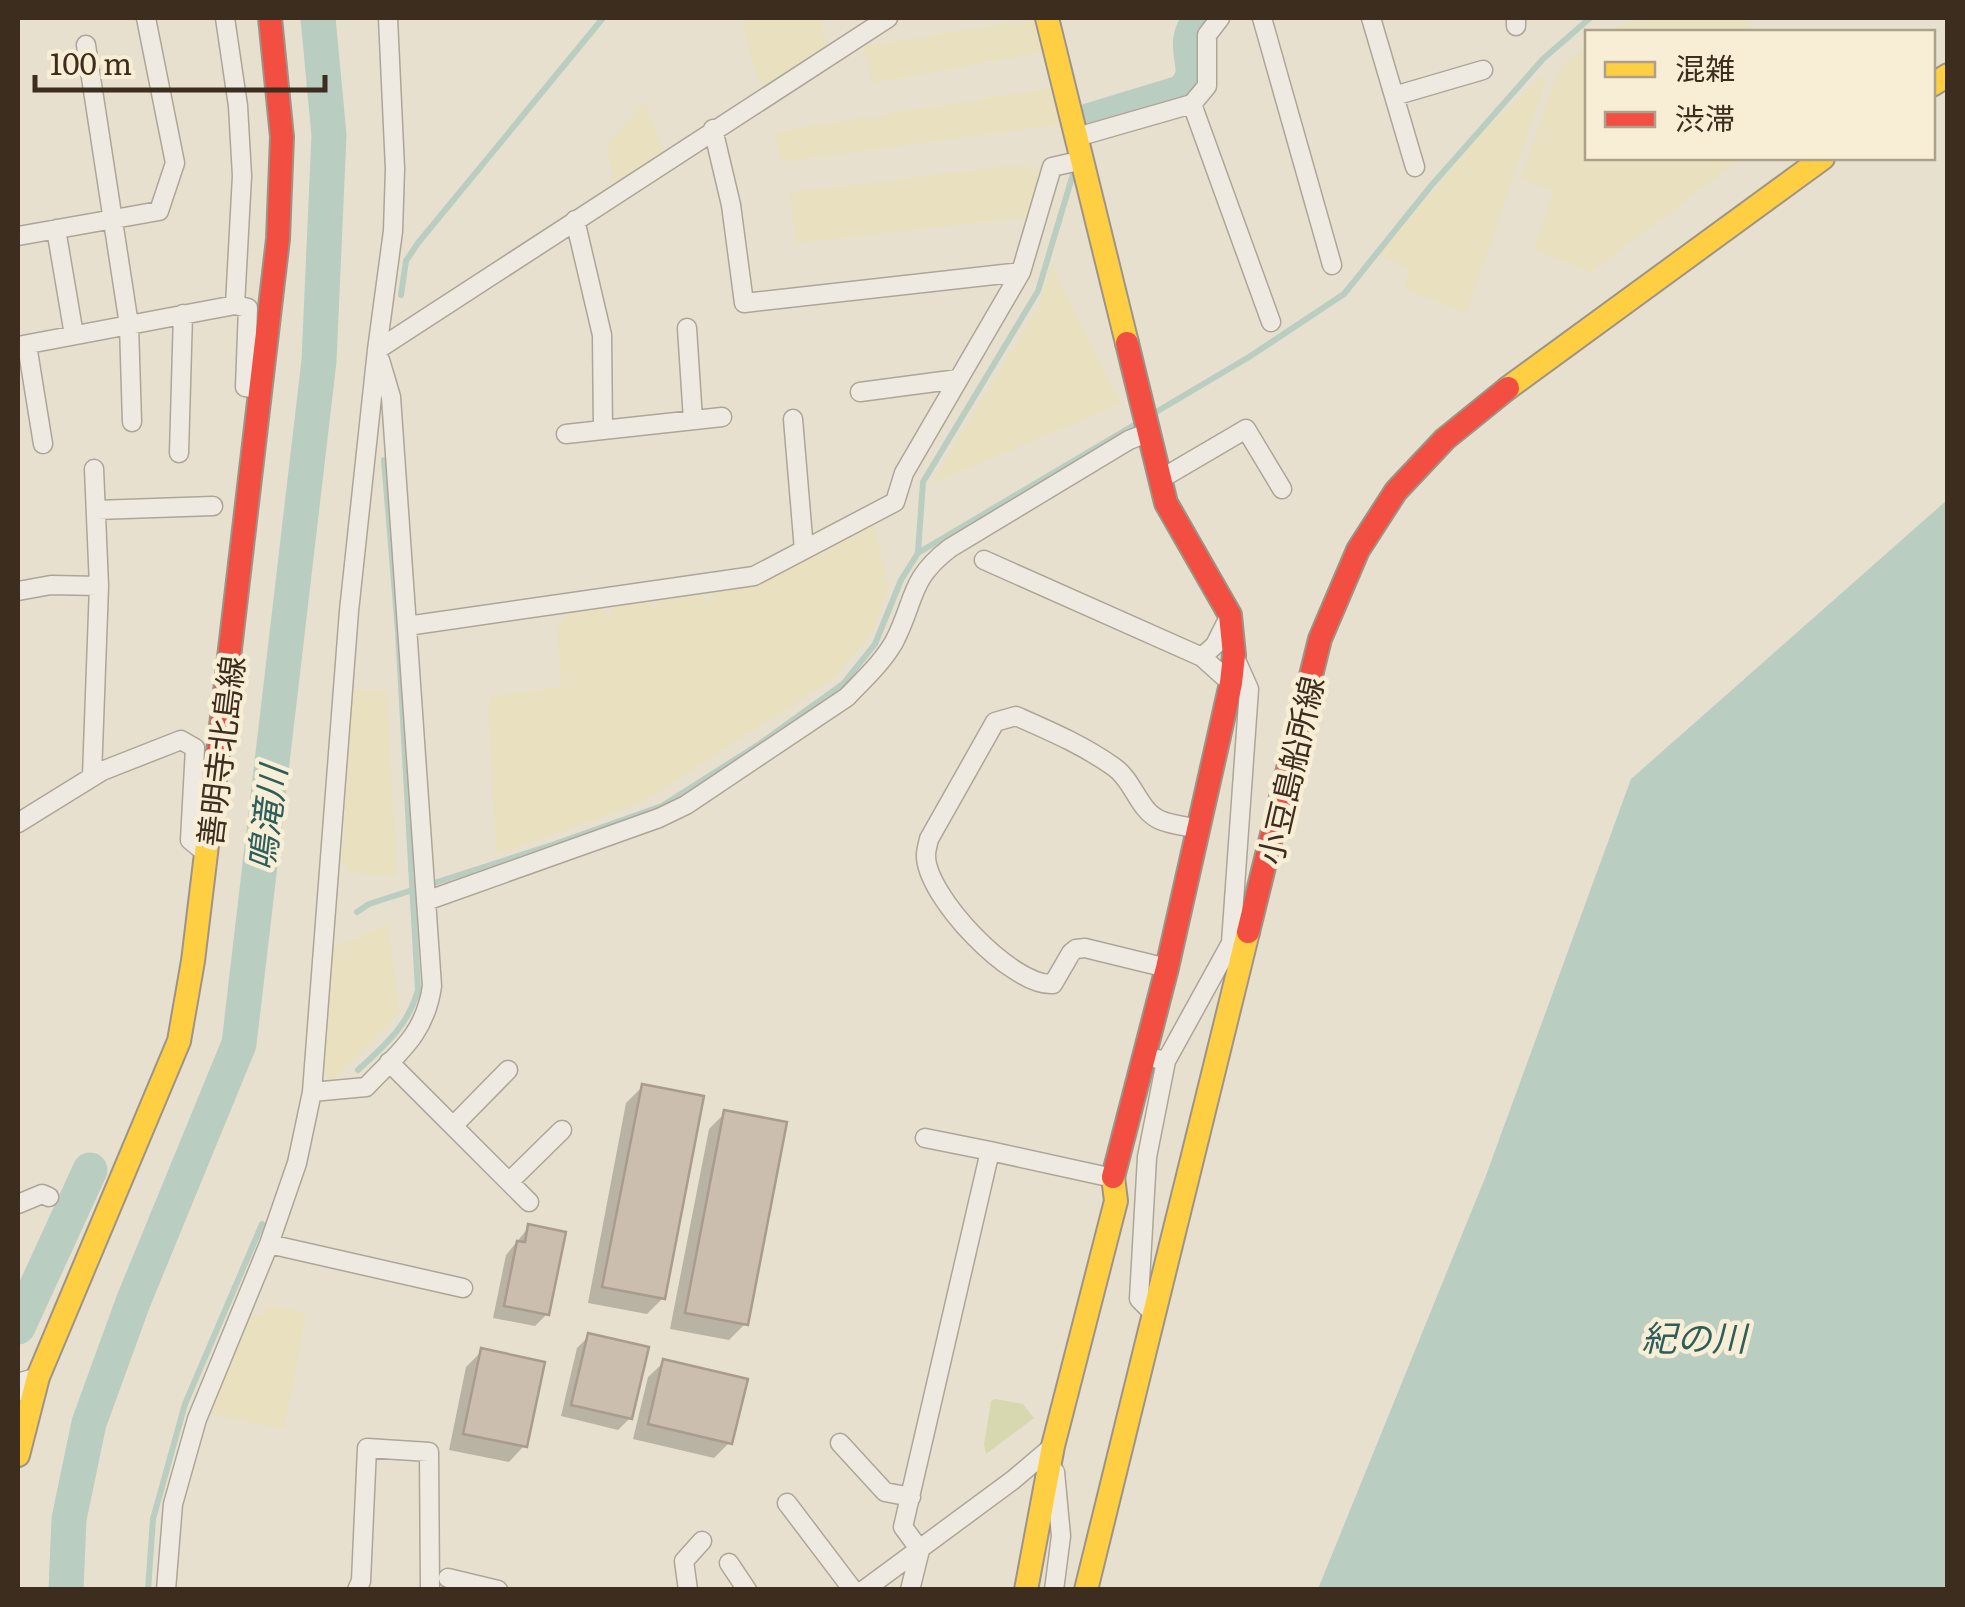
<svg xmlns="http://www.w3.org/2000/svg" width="1965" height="1607" viewBox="0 0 1965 1607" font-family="Literata,'Noto Sans JP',serif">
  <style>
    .farmland { fill: #e8e0be }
    .green { fill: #d8d8b0 }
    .water { fill: #bacdc1 }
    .shadow { fill: #0003 }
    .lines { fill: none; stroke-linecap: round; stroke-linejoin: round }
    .stream { stroke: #bacdc1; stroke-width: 6 }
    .river { stroke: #bacdc1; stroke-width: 35 }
    .building { fill: #ccbeaf; stroke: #a99b8d; stroke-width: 2.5 }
    .street-casing { stroke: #ada598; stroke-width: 21 }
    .slow-casing { stroke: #9d9487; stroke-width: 26 }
    .jam-casing { stroke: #9d9487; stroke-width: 26 }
    .street { stroke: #efeae1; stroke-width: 18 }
    .slow { stroke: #ffcf43; stroke-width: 22 }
    .jam { stroke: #f24e42; stroke-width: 22 }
    .labels { text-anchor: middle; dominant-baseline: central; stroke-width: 9; stroke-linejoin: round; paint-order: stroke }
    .street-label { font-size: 32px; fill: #3d2d1e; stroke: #f8eed5 }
    .water-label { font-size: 35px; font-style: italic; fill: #2c5e5b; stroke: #f8eed5 }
  </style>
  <rect width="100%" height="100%" fill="#e8e0ce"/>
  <path class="farmland" d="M 741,18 L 820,18 L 827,47 L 766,86 L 764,80 L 759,82 Z
    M 1039,18 L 1047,48 L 1040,49 L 1040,53 L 872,83 L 864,46 Z
    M 1639,18 L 1745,18 L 1753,32 L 1606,32 Z
    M 1587,45 L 1588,158 L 1742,158 L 1591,273 L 1534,249 L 1554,192 L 1521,178 L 1555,80 L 1563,65 Z
    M 1543,75 L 1546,80 L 1466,313 L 1405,289 L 1410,270 L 1380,255 L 1481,134 Z
    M 1050,88 L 1051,93 L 1057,92 L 1063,124 L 782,162 L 775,132 Z
    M 644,103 L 664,152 L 614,184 L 607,143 Z
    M 1027,164 L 1027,169 L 1043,169 L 1030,217 L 797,243 L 789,192 Z
    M 1051,264 L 1121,404 L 931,484 L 1041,302 Z
    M 867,526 L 868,529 L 874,527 L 888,585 L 874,630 L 833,679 L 643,802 L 497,855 L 488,706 L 491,696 L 561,687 L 557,624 L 563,623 L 563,614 L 604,608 L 605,615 L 613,614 L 613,608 L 651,602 L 651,608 L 657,608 L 657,601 L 704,595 L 704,601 L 711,601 L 711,593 L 754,586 L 820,552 L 820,557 L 827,554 L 827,548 Z
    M 352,690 L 386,690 L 397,877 L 348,872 L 348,865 L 342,864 Z
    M 388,924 L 399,1014 L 333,1081 L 322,1071 L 333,948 Z
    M 267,1305 L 306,1313 L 284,1429 L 209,1414 L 251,1313 L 263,1315 Z"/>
  <path class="green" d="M 995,1399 L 1023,1404 L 1034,1418 L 986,1454 L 984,1445 L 991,1401 Z"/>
  <path class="water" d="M 1947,500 L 1947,1589 L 1318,1589 L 1485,1178 L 1631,779 Z"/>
  <path class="shadow" d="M 642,1087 L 663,1298 L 647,1314 L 588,1303 L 626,1103 Z
    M 725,1113 L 745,1324 L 729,1340 L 670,1329 L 709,1129 Z
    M 529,1227 L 547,1314 L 535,1326 L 493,1318 L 506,1255 Z
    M 589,1336 L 630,1418 L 618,1430 L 561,1416 L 577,1348 Z
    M 482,1351 L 524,1446 L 509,1462 L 449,1450 L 466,1367 Z
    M 664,1362 L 730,1442 L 714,1458 L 633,1439 L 648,1377 Z"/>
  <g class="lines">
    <path class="stream" d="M 401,295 L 406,261 L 418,243 L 603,18
      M 1151,415 L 1249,357 L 1344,294 L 1430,187 L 1543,59 L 1590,18
      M 918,552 L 923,482 L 1038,291 L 1073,174
      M 357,912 L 369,904 L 552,845 L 662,806 L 758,745 L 843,684 L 875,644 L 901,580 L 918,553 L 1141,421
      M 358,1070 C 385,1045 408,1026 418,990 L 398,631 L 384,460
      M 148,1590 L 153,1519 L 185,1404 L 262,1224"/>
    <path class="river" d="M 1088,121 L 1180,93 C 1211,70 1173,49 1202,18
      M 18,1327 L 90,1170
      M 66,1590 L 69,1519 L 89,1423 L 133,1302 L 239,1044 L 319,361 L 329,135 L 318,18"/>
  </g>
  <path class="building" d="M 642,1084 L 704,1096 L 665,1299 L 602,1287 Z
    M 724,1110 L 787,1122 L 748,1325 L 685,1313 Z
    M 528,1224 L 566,1232 L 549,1315 L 504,1306 L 517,1241 L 525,1242 Z
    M 588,1333 L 649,1347 L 632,1419 L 571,1405 Z
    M 481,1348 L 545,1362 L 527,1447 L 463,1434 Z
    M 663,1359 L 748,1379 L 732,1444 L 648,1424 Z"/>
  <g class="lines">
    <g class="street-casing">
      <path id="street" d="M 225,18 L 238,106 L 242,176 L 235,305
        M 1262,18 L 1332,265
        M 1371,18 L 1415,167
        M 1516,18 L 1516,26
        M 86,45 L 129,325 L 132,422
        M 1394,96 L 1483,70
        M 1192,104 L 1271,322
        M 713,129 L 731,205 L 744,303 L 1021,272
        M 1077,137 L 1192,104 L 1207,86 L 1207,35 L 1220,18
        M 575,220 L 602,335 L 603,430
        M 56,229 L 74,335
        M 18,236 L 159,211 L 175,163 L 146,18
        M 687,328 L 693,420
        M 27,345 L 43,444
        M 18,346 L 235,305 L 248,308 L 245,387 L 261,389
        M 377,350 L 888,18
        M 860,392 L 958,379
        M 793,419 L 804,550
        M 566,434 L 722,417
        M 179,453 L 183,314
        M 1159,480 L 1246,429 L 1282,489
        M 96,510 L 213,506
        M 984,560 L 1202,657 L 1231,683
        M 18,591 L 51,585 L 99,586
        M 407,626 L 754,576 L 895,502 L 904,473 L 1021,272 L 1052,167 L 1083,160
        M 1202,657 L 1215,645 L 1229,617
        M 1236,660 L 1249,689 L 1231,943 L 1246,947
        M 92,776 L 99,586 L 94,469
        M 18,823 L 102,771 L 181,740 L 195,748 L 190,840 L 207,854
        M 426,901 L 659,818 L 686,805 L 847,697 C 863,680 882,663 894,642 C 916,600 908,580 950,548 L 1129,440 L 1147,433
        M 1167,968 L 1085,948 L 1076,949 L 1071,953 L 1053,984 C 1012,987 925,895 926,855 C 926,850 928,844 929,839 L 995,722 L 1016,716 C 1050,731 1083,745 1114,767 C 1134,781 1138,810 1160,820 C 1171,825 1187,826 1199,829
        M 1157,1059 L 1166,1061 L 1231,943
        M 389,1062 L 529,1202
        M 312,1092 L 366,1087 C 398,1053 425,1035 432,986 L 391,397 L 380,360
        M 453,1126 L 508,1070
        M 925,1138 L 990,1151
        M 509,1182 L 562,1130
        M 18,1204 L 42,1194 L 49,1197
        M 269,1244 L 463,1288
        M 1155,1315 L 1139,1299 L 1147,1157 L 1166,1061
        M 18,1392 L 21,1382 L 38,1377
        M 840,1443 L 885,1492 L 911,1497
        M 787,1503 L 853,1590
        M 729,1563 L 747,1590
        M 448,1578 L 498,1590
        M 166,1590 L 173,1504 L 197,1419 L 269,1244 L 297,1163 L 312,1092 L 349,611 L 377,350 L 393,231 L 395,169 L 388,18
        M 357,1590 L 361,1581 L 367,1448 L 429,1452 L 430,1590
        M 688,1590 L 684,1561 L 702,1541
        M 864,1590 L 1013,1480 L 1053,1446
        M 910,1590 L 920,1550 L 903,1527 L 990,1151 L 1113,1178
        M 1054,1590 L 1061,1536 L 1055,1472"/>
    </g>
    <g class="slow-casing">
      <path id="slow" d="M 1047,18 L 1127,343
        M 1932,85 L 1948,75
        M 1508,388 L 1823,158
        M 18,1455 L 38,1377 L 179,1041 L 193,961 L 208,837
        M 1026,1590 L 1053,1446 L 1116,1201 L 1113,1177
        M 1086,1590 L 1248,932"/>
    </g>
    <g class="jam-casing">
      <path id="jam" d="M 208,837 L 278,239 L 282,137 L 270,18
        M 1248,932 L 1320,639 L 1358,550 L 1396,491 L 1445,439 L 1508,388
        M 1113,1177 L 1167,968 L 1231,683 L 1234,655 L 1230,615 L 1166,503 L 1127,343"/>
    </g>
    <use href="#street" class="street"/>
    <use href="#slow" class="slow"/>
    <use href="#jam" class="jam"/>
  </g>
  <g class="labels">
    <g class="street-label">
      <text transform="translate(219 751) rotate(-83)">善明寺北島線</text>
      <text transform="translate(1289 770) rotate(-77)">小豆島船所線</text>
    </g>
    <g class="water-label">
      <text transform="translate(265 818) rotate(-83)">鳴滝川</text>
      <text x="1694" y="1336">紀の川</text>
    </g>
  </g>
  <rect width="1965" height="1607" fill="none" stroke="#3d2d1e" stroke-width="40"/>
  <rect x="1585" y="30" width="350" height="130" fill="#f8eed5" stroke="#ada18c" stroke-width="2.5"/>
  <rect x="1605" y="62" width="50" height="15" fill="#ffcf43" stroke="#ada18c" stroke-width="2.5"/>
  <text x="1675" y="80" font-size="30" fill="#3d2d1e">混雑</text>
  <rect x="1605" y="112" width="50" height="15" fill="#f24e42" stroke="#ada18c" stroke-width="2.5"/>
  <text x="1675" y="130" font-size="30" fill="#3d2d1e">渋滞</text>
  <path d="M35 75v15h290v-15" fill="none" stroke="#3d2d1e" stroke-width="5"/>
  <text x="50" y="75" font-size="30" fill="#3d2d1e" stroke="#f8eed5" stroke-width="8" paint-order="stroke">100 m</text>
</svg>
